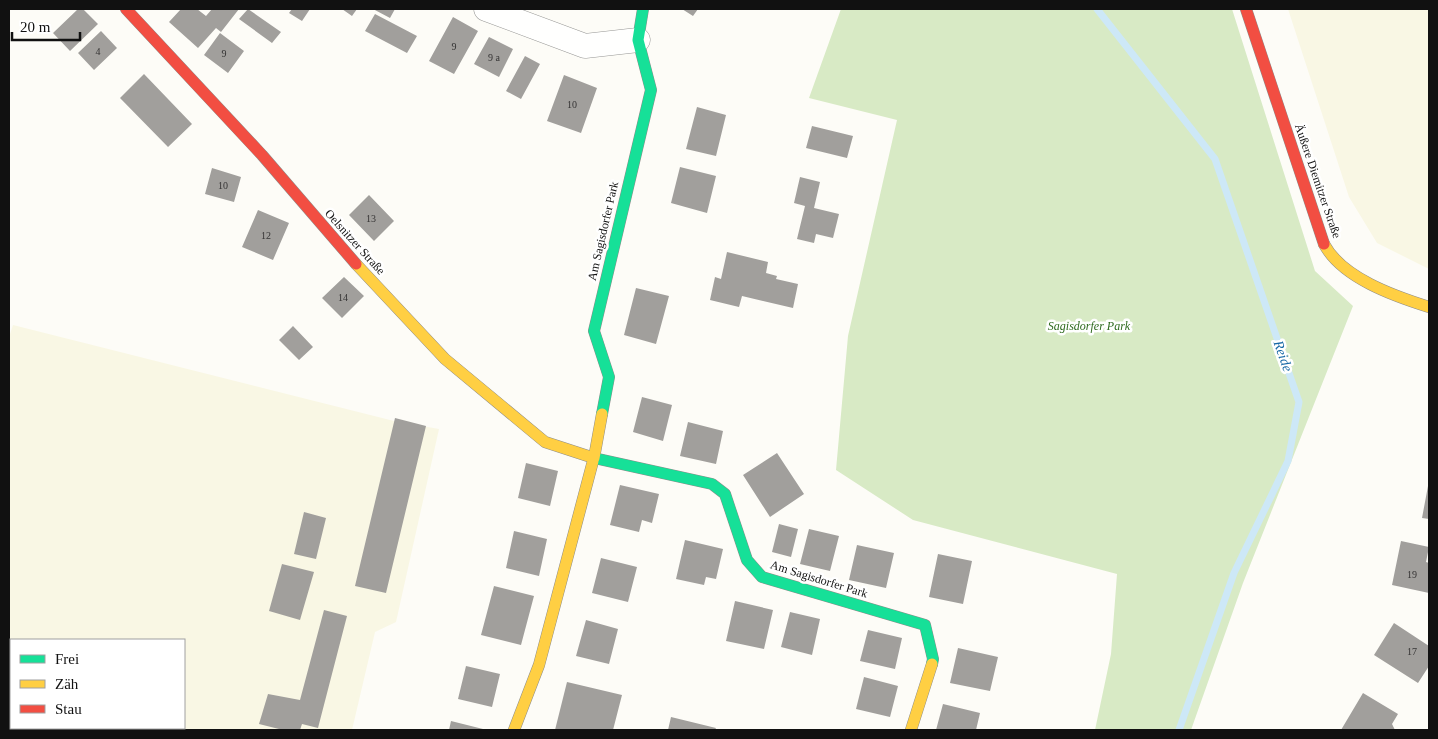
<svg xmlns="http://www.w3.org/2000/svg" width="1438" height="739" viewBox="0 0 1438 739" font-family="'Times New Roman',serif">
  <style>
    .farmland { fill: #f9f7e4; fill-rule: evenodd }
    .forest { fill: #d8eac5 }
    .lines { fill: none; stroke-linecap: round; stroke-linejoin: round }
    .stream { stroke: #cde8f7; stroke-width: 7 }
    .building { fill: #a19f9c }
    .street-casing { stroke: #979795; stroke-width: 25 }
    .fast-casing { stroke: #8e8d8b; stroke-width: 12 }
    .slow-casing { stroke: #8e8d8b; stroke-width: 12 }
    .jam-casing { stroke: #8e8d8b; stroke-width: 12 }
    .street { stroke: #fffffe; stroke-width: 24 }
    .fast { stroke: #16e098; stroke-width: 11 }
    .slow { stroke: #ffcf43; stroke-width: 11 }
    .jam { stroke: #f24e42; stroke-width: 11 }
    .labels { text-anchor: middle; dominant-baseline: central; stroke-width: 5; stroke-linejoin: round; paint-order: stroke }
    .number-label { font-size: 10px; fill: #353434 }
    .street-label { font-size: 12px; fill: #111; stroke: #fff }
    .park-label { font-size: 12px; font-style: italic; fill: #2f6b1f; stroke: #fff }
    .water-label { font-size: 14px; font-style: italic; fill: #1768a6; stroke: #fff }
  </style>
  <rect width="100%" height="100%" fill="#fdfcf7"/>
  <path class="farmland" d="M 1288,9 L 1429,9 L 1429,269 L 1377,243 L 1349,197 Z
    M 13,325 L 394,421 L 439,429 L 396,622 L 375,632 L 352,730 L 9,730 L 9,337 ZM 11,640 L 184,640 L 184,728 L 11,728 Z"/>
  <path class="forest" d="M 841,9 L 1232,9 L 1315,271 L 1353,306 L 1243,583 L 1191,730 L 1095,730 L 1111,654 L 1117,574 L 913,520 L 836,470 L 848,336 L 897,120 L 809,98 Z"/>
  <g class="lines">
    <path class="stream" d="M 1097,9 L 1215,159 L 1299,402 L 1288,461 L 1234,573 L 1179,730"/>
  </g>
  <path class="building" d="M 78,9 L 83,9 L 98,24 L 70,51 L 53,33 Z
    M 181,9 L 197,9 L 206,16 L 212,9 L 239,9 L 221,32 L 216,28 L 198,48 L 169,22 Z
    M 248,9 L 281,32 L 272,43 L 239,19 Z
    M 292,9 L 310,9 L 302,21 L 289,13 Z
    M 342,9 L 357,9 L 352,16 Z
    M 373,9 L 395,9 L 390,18 Z
    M 682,9 L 698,9 L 693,16 Z
    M 375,14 L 417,36 L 407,53 L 365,31 Z
    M 453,17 L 478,31 L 454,74 L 429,61 Z
    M 101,31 L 117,48 L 94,70 L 78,53 Z
    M 220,33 L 244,51 L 228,73 L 204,55 Z
    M 489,37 L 513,49 L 499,77 L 474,64 Z
    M 525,56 L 540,64 L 521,99 L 506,91 Z
    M 144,74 L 192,124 L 168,147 L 120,98 Z
    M 564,75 L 597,88 L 581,133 L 547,121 Z
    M 697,107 L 726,115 L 716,156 L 686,149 Z
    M 812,126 L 853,136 L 847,158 L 806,148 Z
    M 680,167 L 716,176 L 707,213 L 671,203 Z
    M 212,168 L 241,177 L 234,202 L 205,194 Z
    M 800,177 L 820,182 L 814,208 L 839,214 L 833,238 L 816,234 L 814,243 L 797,239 L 805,206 L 794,203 Z
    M 369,195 L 394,221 L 374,241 L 349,215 Z
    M 258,210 L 289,223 L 273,260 L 242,247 Z
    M 727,252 L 768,262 L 766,273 L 777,276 L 776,279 L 798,284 L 793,308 L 742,296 L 739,307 L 710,300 L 715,277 L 721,279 Z
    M 344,277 L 364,296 L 342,318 L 322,298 Z
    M 636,288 L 669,296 L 656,344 L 624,335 Z
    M 293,326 L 313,347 L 299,360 L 279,340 Z
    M 642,397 L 672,405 L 663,441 L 633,432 Z
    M 395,418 L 426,426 L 386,593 L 355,586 Z
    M 688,422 L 723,431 L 716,464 L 680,456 Z
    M 777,453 L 804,494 L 770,517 L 743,475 Z
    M 526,463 L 558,471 L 550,506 L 518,498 Z
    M 620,485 L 659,494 L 652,523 L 642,520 L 639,532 L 610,525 Z
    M 1428,486 L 1429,486 L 1429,519 L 1422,518 Z
    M 304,512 L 326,518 L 316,559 L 294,554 Z
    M 779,524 L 798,529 L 791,557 L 772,552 Z
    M 809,529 L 839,536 L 830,571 L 800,564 Z
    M 514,531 L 547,539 L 539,576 L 506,568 Z
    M 685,540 L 723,549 L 716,579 L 706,577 L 704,585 L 676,579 Z
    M 1401,541 L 1429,547 L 1426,562 L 1429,563 L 1429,593 L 1392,585 Z
    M 857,545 L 894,553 L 886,588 L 849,580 Z
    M 938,554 L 972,561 L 963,604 L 929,597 Z
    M 601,558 L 637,567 L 628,602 L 592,593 Z
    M 282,564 L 314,572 L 300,620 L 269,611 Z
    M 494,586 L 534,596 L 521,645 L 481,635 Z
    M 735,601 L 773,610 L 764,649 L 726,641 Z
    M 324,610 L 347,616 L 318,728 L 302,724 L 300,730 L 283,730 L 259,724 L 268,694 L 300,700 Z
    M 790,612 L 820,619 L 812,655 L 781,647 Z
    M 586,620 L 618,629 L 609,664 L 576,656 Z
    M 1394,623 L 1429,646 L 1429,666 L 1418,683 L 1374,655 Z
    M 868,630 L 902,638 L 895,669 L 860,661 Z
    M 958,648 L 998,657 L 990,691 L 950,683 Z
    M 466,666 L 500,674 L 492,707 L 458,699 Z
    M 864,677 L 898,686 L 890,717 L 856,709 Z
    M 567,682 L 622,695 L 613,730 L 555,730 Z
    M 1363,693 L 1398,714 L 1392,724 L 1395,730 L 1341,730 Z
    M 943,704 L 980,713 L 976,730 L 936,730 Z
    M 671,717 L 716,728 L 715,730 L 668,730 Z
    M 451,721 L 487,730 L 449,730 Z"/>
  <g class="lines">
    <g class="street-casing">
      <path id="street" d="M 486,9 L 585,46 L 638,40"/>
    </g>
    <g class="fast-casing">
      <path id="fast" d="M 602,414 L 609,377 L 594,331 L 651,90 L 638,40 L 643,9
        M 593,461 L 594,458 L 712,484 L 725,494 L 747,560 L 762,577 L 925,625 L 933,659 L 932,664"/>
    </g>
    <g class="slow-casing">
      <path id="slow" d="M 1324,244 C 1342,278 1394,296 1429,307
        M 356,264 L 445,359 L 545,442 L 594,458 L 602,414
        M 514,730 L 539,665 L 593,461
        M 911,730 L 932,664"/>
    </g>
    <g class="jam-casing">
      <path id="jam" d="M 126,9 L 262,155 L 356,264
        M 1246,9 L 1324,244"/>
    </g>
    <use href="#street" class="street"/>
    <use href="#fast" class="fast"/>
    <use href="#slow" class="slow"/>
    <use href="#jam" class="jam"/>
  </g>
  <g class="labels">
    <g class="number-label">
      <text x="454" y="46">9</text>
      <text x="98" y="51">4</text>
      <text x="224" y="53">9</text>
      <text x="494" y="57">9 a</text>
      <text x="572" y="104">10</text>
      <text x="223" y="185">10</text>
      <text x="371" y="218">13</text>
      <text x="266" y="235">12</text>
      <text x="343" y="297">14</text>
      <text x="1412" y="574">19</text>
      <text x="1412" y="651">17</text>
    </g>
    <g class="street-label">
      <text transform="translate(1318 181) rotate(71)">Äußere Diemitzer Straße</text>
      <text transform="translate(603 231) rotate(-77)">Am Sagisdorfer Park</text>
      <text transform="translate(355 242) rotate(48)">Oelsnitzer Straße</text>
      <text transform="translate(819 579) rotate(17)">Am Sagisdorfer Park</text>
    </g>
    <g class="park-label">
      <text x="1089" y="326">Sagisdorfer Park</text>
    </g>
    <g class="water-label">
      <text transform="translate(1283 356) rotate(71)">Reide</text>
    </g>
  </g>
  <rect width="1438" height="739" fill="none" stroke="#111111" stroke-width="20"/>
  <rect x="10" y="639" width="175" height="90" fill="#ffffff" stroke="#a0a0a0"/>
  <rect x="20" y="655" width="25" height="8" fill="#16e098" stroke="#a0a0a0"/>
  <text x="55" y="664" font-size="15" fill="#111111">Frei</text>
  <rect x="20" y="680" width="25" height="8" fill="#ffcf43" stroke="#a0a0a0"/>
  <text x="55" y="689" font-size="15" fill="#111111">Zäh</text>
  <rect x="20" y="705" width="25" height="8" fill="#f24e42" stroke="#a0a0a0"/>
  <text x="55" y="714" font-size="15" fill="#111111">Stau</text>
  <path d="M12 32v8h68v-8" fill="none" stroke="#111111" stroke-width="2.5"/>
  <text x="20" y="32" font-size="15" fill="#111111" stroke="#ffffff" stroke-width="4" paint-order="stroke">20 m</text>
</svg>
